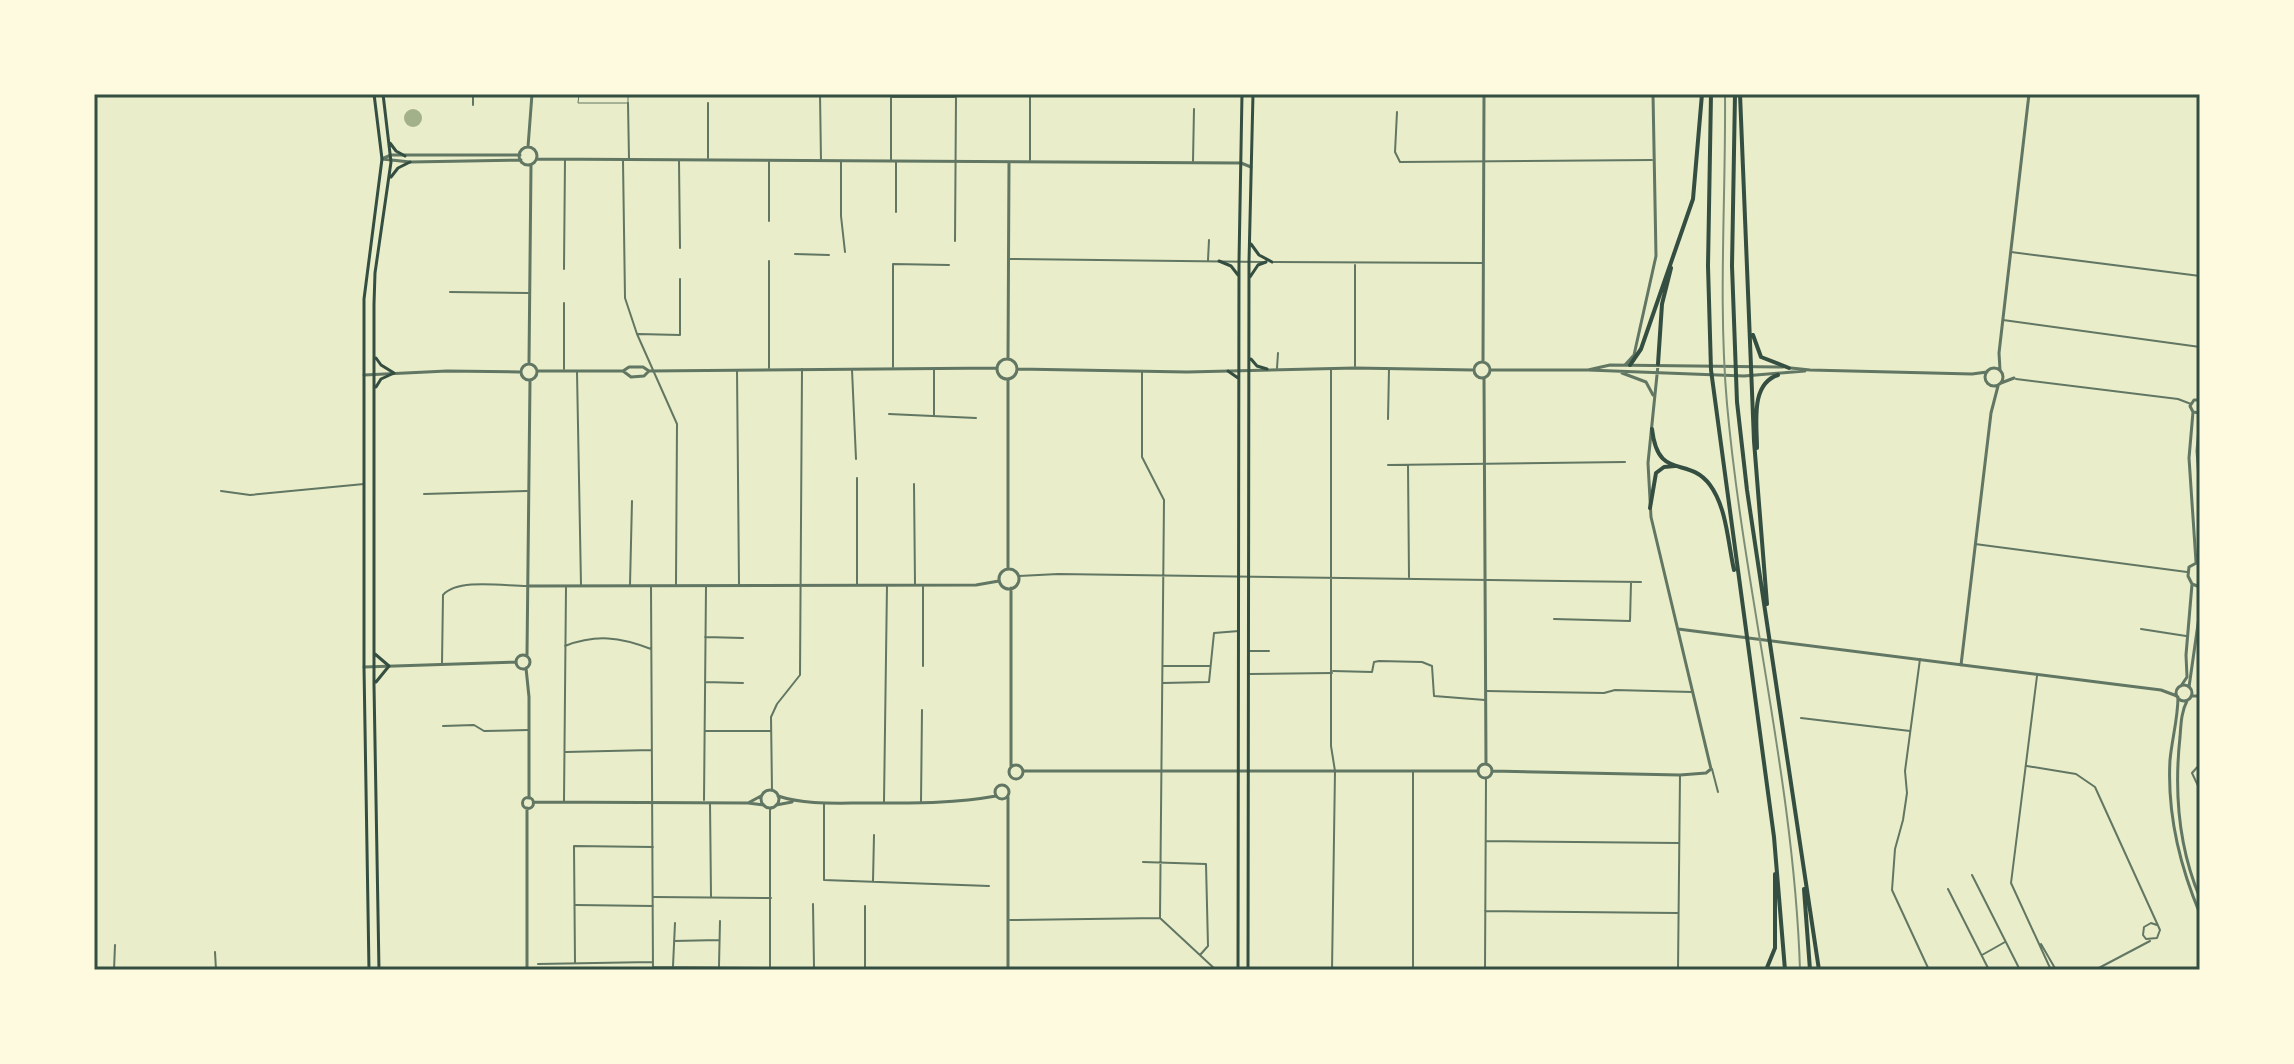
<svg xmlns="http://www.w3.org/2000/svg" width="2294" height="1064" viewBox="0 0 2294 1064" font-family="'IBM Plex Sans',sans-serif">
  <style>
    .water { fill: #a3b18a }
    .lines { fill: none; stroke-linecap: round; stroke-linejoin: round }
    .service { stroke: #617663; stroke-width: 1 }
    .pedestrian { stroke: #617663; stroke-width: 2 }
    .minor { stroke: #617663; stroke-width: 2 }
    .tertiary { stroke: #617663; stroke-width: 3 }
    .secondary { stroke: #344e41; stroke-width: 3 }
    .motorway { stroke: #344e41; stroke-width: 4 }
    .rail { stroke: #7c8e77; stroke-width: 2 }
    .neatline { fill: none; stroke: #344e41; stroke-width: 3 }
  </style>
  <rect width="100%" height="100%" fill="#e9edc9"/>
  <path class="water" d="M404 118a9 9 0 1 1 18 0a9 9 0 1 1-18 0Z"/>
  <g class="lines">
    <path class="service" d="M 579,94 L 578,103 L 628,103 L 628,94
      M 275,969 L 275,970"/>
    <path class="pedestrian" d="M 1250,651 L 1269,651
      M 1250,674 L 1332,673
      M 1712,769 L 1718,792"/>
    <path class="minor" d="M 473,94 L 473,105
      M 770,94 L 819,95
      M 820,94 L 821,161
      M 891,97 L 956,97 L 955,241
      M 628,103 L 629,159
      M 1397,112 L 1395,152 L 1400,162 L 1652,160
      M 708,158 L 708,103
      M 891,160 L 891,94
      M 1030,160 L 1030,94
      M 623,161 L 625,298 L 637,334 L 677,424 L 676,584
      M 679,161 L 680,248
      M 1193,161 L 1194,109
      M 769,162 L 769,221
      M 841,162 L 841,216 L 845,252
      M 896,162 L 896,212
      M 2011,252 L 2200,276
      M 795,254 L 829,255
      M 1010,259 L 1263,262
      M 1208,260 L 1209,240
      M 1274,262 L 1483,263
      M 564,269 L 565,159
      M 450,292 L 528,293
      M 2003,320 L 2200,347
      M 638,334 L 680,335 L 680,279
      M 1355,366 L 1355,265
      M 893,367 L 893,264 L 949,265
      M 769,368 L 769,261
      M 1277,368 L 1278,353
      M 564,369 L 564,303
      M 737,370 L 739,584
      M 852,370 L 856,459
      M 1331,370 L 1331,746 L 1335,771 L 1332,970
      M 577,372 L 581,585
      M 1142,372 L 1142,457 L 1164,500 L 1160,918
      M 2016,379 L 2178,399 L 2191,404
      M 889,414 L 976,418
      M 934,415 L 934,370
      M 1388,419 L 1389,369
      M 1388,465 L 1625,462
      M 1408,465 L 1409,577
      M 857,478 L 857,584
      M 914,484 L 915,584
      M 221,491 L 250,495 L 364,484
      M 424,494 L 527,491
      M 1975,544 L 2187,572
      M 1019,576 L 1058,574 L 1641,582
      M 630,585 L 632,501
      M 651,587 L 653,970
      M 1554,619 L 1630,621 L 1631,583
      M 2141,629 L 2186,636
      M 705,637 L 743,638
      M 565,646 C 596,634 620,637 651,649
      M 1920,659 L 1905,771 L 1907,793 L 1903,820 L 1895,849 L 1892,890 L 1929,970
      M 442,664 L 443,595 C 458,578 504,586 527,586
      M 923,666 L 923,586
      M 1164,666 L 1210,666
      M 1333,671 L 1372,672 L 1374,662 L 1379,661 L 1422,662 L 1432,666 L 1434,696 L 1485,700
      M 2037,676 L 2011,883 L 2051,970
      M 705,682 L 743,683
      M 1163,683 L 1209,682 L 1214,633 L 1239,631
      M 1487,691 L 1604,693 L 1615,690 L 1692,692
      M 1801,718 L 1910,731
      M 443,726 L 474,725 L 484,731 L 528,730
      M 705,731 L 770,731
      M 566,752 L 651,750
      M 2200,764 L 2192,773 L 2200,790
      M 2027,766 L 2076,774 L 2095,787 L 2160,930 L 2157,938 L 2146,939 L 2143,935 L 2144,927 L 2151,923 L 2157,925
      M 772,790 L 771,717 L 777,704 L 800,675 L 802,369
      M 704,800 L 706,587
      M 564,801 L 566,587
      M 884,802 L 887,585
      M 921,802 L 922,710
      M 710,803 L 711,896
      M 824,803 L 824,880 L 989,886
      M 1486,841 L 1679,843
      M 1143,862 L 1206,864 L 1208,946 L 1200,955
      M 1972,875 L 2020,970
      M 873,881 L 874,835
      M 1948,889 L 1989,970
      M 654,897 L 771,898
      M 813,904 L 814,967
      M 576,905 L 653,906
      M 1485,911 L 1678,913
      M 1010,920 L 1160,918 L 1216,970
      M 674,941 L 719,940
      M 2041,944 L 2056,970
      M 215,952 L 216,970
      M 1982,955 L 2005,942
      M 575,963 L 574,846 L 653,847
      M 538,964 L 652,962
      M 673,966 L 675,923
      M 719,966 L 720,921
      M 653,967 L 865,969 L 1007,968
      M 865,968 L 865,906
      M 1413,969 L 1413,772
      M 1485,969 L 1486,778
      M 114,970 L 115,945
      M 770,970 L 770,810 L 772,807
      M 1285,970 L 1485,969
      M 1678,970 L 1680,775
      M 2095,970 L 2150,941"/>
    <path class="tertiary" d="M 528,147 L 532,94
      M519 156a9 9 0 1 1 18 0a9 9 0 1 1-18 0Z
      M 384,158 L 391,155 L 520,155
      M 382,159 L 410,162 L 521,160
      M 537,159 L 1241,163 L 1251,167
      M997 369a10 10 0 1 1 20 0a10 10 0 1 1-20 0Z
      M 1008,359 L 1009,162
      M1474 370a8 8 0 1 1 16 0a8 8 0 1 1-16 0Z
      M 1483,362 L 1484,94
      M 529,363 L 531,165
      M521 372a8 8 0 1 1 16 0a8 8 0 1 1-16 0Z
      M 1625,365 L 1634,355 L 1656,256 L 1653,94
      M1985 377a9 9 0 1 1 18 0a9 9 0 1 1-18 0Z
      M 1791,368 L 1810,370 L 1972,374 L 1987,372
      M 1018,369 L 1187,372 L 1355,368 L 1473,370
      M 1490,370 L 1588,370 L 1744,376 L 1805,371
      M 1588,370 L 1610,365 L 1783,367
      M 2000,370 L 1999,353 L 2029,94
      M 537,371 L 623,371 L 629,367 L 643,367 L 649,371 L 997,368
      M 623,371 L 631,377 L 644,376 L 649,371
      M 1622,373 L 1646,382 L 1653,395
      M 364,375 L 447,371 L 520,372
      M 1484,378 L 1486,764
      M 1008,380 L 1008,569
      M 2001,383 L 2014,378
      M 2200,400 L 2194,400 L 2190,406 L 2193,412 L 2200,413
      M 2193,412 L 2189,458 L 2196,562
      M 2200,417 L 2197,451 L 2200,493
      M 2200,561 L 2189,567 L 2188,576 L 2192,584 L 2200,587
      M999 579a10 10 0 1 1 20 0a10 10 0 1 1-20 0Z
      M 528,586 L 976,585 L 999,581
      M 1011,588 L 1011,766
      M 1678,629 L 2113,684 L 2161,690 L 2177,696
      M516 662a7 7 0 1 1 14 0a7 7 0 1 1-14 0Z
      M 527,655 L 530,381
      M 1961,665 L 1991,413 L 1998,386
      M 364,667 L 516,662
      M 526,668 L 529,697 L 529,798
      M2176 693a8 8 0 1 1 16 0a8 8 0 1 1-16 0Z
      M 2181,686 L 2187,677 L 2186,655 L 2192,584
      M 2189,687 L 2200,610
      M 2192,696 L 2200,696
      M 2178,697 C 2178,718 2172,739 2170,760 C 2167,814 2179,864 2200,914
      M 2187,701 C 2181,712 2181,725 2180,737 C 2174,793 2178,846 2200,898
      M1478 771a7 7 0 1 1 14 0a7 7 0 1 1-14 0Z
      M1009 772a7 7 0 1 1 14 0a7 7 0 1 1-14 0Z
      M 1023,771 L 1478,771
      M 1493,771 L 1680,775 L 1706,773 L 1711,769 L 1651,517 L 1648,463 L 1658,365
      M995 792a7 7 0 1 1 14 0a7 7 0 1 1-14 0Z
      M761 799a9 9 0 1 1 18 0a9 9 0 1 1-18 0Z
      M 778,796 C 805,805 836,803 865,803 C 909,803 952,804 996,796
      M 1008,797 L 1008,970
      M522.5 803a5.5 5.5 0 1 1 11 0a5.5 5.5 0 1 1-11 0Z
      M 534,802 L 748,803 L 764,805
      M 748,803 L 761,796
      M 776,805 L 792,802
      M 527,970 L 527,808"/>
    <path class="secondary" d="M 390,143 L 396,151 L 405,156
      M 391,177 L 398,168 L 410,162
      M 1251,244 L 1259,255 L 1272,262
      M 1219,261 L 1231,266 L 1238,275
      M 1250,277 L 1258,265 L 1266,262
      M 376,358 L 381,365 L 394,373
      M 1251,359 L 1257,366 L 1267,369
      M 1228,371 L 1238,378
      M 376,387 L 381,379 L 394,373
      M 375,654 L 389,666 L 376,682
      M 369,970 L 364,667 L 364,299 L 382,159 L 374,94
      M 379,970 L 374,685 L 374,304 L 375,273 L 391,162 L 383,94
      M 1238,970 L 1239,262 L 1242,94
      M 1248,970 L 1249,262 L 1253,94"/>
    <path class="motorway" d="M 1711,94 L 1708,266 L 1711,370 L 1774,837 L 1785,970
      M 1735,94 L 1732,266 L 1737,402 L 1747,490 L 1819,970
      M 1740,94 L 1754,441 L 1767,604
      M 1753,335 L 1761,357 L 1789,368
      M 1658,364 L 1662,304 L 1671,268
      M 1630,365 L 1641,349 L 1693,199 L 1702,94
      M 1652,429 C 1658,482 1688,455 1710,485 C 1727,508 1728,544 1734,570
      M 1757,448 C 1757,423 1750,384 1778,375
      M 1650,508 L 1656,473 L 1664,467 L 1675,466
      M 1804,889 L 1810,970
      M 1766,970 L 1775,948 L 1775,874"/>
    <path class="rail" d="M 1725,94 C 1726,197 1718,301 1727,404 C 1744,593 1794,780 1800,970"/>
  </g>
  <rect width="2294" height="1064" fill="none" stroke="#fefae0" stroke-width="192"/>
  <rect x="96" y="96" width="2102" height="872" class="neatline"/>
</svg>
